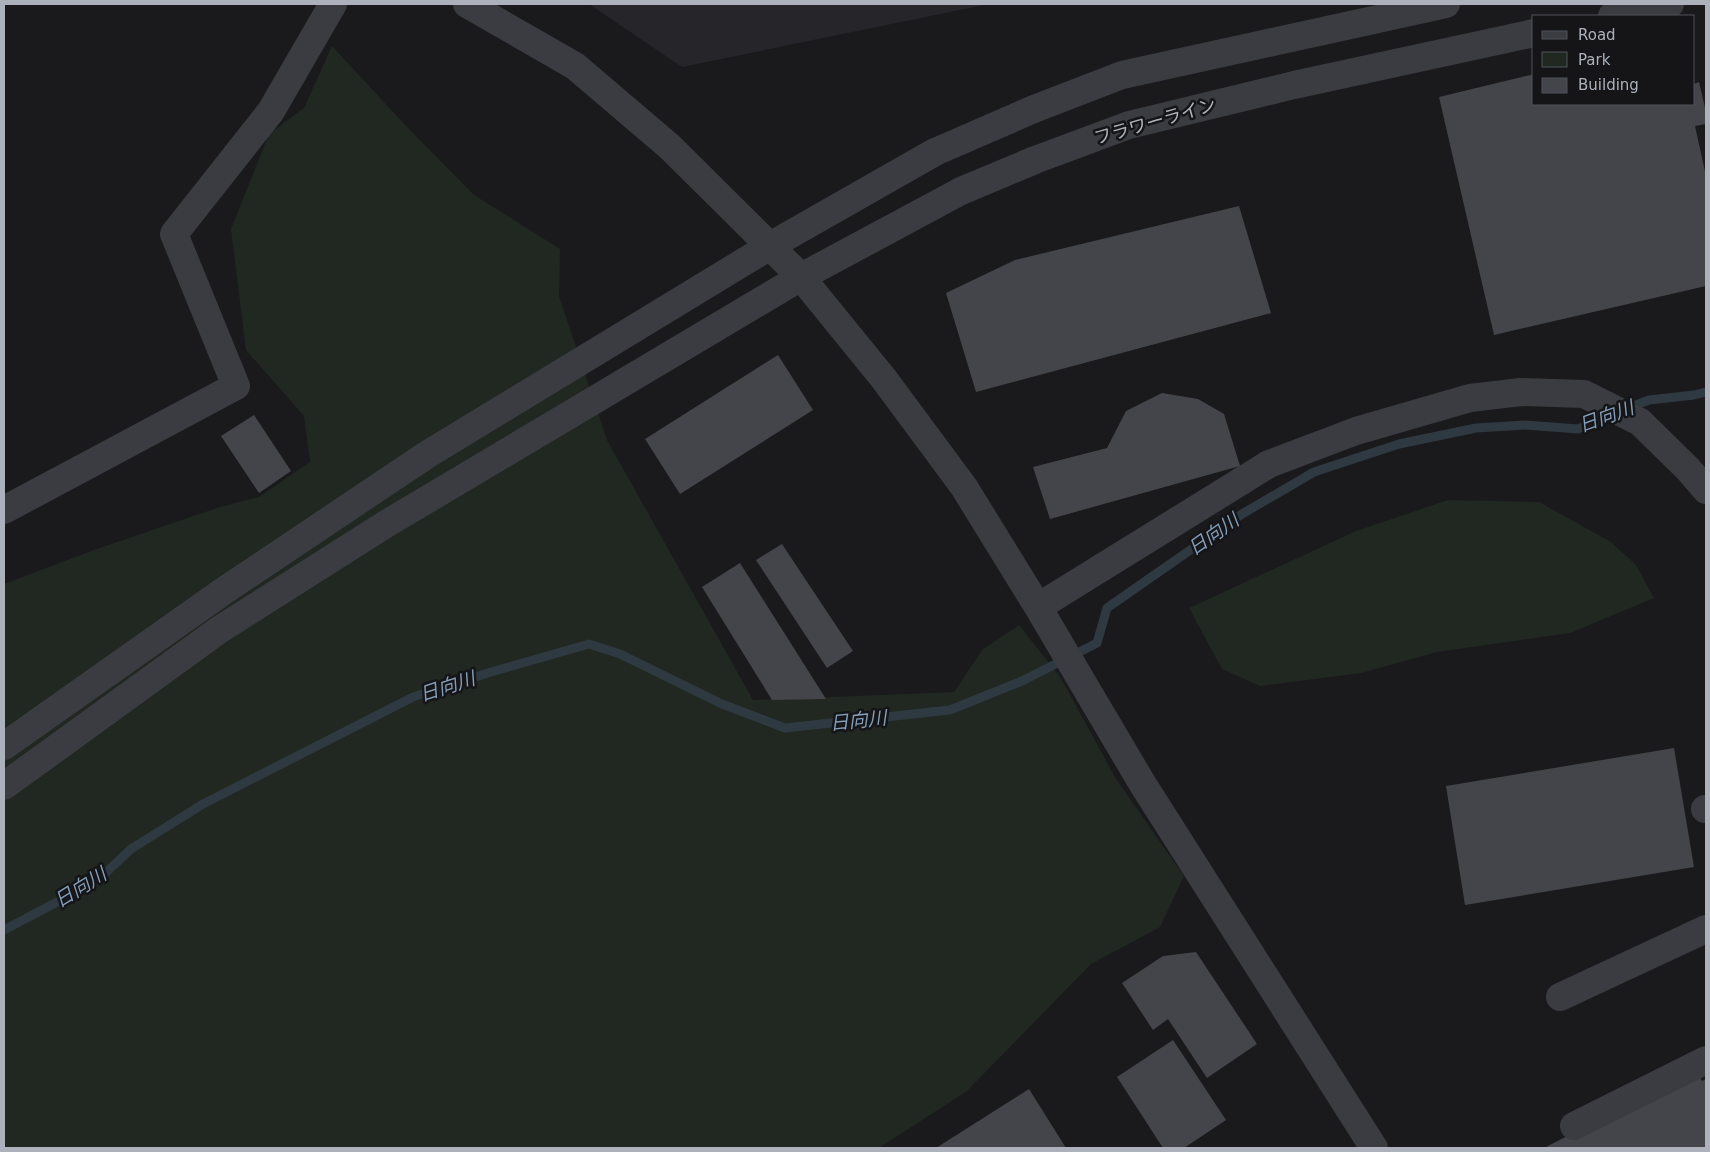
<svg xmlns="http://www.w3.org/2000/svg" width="1710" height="1152" viewBox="0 0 1710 1152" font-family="'DejaVu Sans','Noto Sans JP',sans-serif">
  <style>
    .built { fill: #26262a }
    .green { fill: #202821 }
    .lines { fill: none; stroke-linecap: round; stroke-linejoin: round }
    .stream { stroke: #2f3942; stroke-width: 9 }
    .building { fill: #44454a }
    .minor { stroke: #3b3c42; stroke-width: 28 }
    .labels { text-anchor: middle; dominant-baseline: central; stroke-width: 5; stroke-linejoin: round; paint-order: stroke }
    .street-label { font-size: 18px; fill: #acb1bc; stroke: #151518 }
    .water-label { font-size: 19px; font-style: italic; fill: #839db8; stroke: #151518 }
  </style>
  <rect width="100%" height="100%" fill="#1a1a1d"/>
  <path class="built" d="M 589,4 L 989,4 L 682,67 Z"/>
  <path class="green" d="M 332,46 L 408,128 L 474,195 L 560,249 L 559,296 L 607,440 L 753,700 L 954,692 L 982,650 L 1019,625 L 1061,678 L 1116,779 L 1184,876 L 1160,927 L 1091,964 L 967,1091 L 879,1148 L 4,1148 L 4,584 L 94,550 L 220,507 L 259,497 L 310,462 L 304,416 L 246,350 L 231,229 L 269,134 L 304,108 Z
    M 1448,500 L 1539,502 L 1611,542 L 1636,565 L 1654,598 L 1570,633 L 1437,652 L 1361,673 L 1260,686 L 1222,669 L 1189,608 L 1356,531 Z"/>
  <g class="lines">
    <path class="stream" d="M 1626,409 L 1649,400 L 1694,395 L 1706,392
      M 4,930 L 97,881 L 131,849 L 203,804 L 413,697 L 491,672 L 589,644 L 620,654 L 722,704 L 785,728 L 950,710 L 1022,681 L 1097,643 L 1107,608 L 1242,514 L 1314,472 L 1399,444 L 1476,428 L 1525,425 L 1578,429 L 1612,415"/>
  </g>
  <path class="building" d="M 1534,74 L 1534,104 L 1694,104 L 1694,84 L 1699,82 L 1706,112 L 1706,124 L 1695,126 L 1706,176 L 1706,286 L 1494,335 L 1439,97 Z
    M 1239,206 L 1271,313 L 976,392 L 946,293 L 1015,260 Z
    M 778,355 L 813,410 L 680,494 L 645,439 Z
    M 1162,393 L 1198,399 L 1224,414 L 1240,466 L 1050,519 L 1033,467 L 1107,448 L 1126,411 Z
    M 254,415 L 291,471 L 259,493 L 221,436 Z
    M 782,544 L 853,651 L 827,668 L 756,560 Z
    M 740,563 L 826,699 L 772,700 L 702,587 Z
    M 1674,748 L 1694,867 L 1465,905 L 1446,786 Z
    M 1196,952 L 1257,1044 L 1207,1078 L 1168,1019 L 1153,1030 L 1122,983 L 1163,956 Z
    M 1173,1040 L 1226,1120 L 1184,1148 L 1163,1148 L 1117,1077 Z
    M 1696,1070 L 1702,1081 L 1706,1079 L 1706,1148 L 1544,1148 Z
    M 1029,1089 L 1066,1148 L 936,1148 Z"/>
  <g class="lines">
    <path class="minor" d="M 467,4 L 575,66 L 670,147 L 801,277 L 884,379 L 964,487 L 1038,607 L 1142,783 L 1374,1148
      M 1612,16 L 1670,4
      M 4,510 L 236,386 L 174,234 L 271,111 L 333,4
      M 1038,607 L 1269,464 L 1356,431 L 1470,398 L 1521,392 L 1584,394 L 1640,422 L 1688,469 L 1706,490
      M 4,746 L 225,590 L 428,454 L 770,246 L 935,152 L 1034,109 L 1122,75 L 1446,4
      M 4,786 L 219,630 L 386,524 L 801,277 L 961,191 L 1035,160 L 1129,125 L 1294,85 L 1534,33
      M 1705,809 L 1706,809
      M 1560,997 L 1706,929
      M 1574,1126 L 1706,1060"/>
  </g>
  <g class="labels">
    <g class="street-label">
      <text transform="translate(1155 121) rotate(-16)">フラワーライン</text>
    </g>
    <g class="water-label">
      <text transform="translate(1606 416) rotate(-20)">日向川</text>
      <text transform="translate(1213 534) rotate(-35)">日向川</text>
      <text transform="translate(447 686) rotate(-18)">日向川</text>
      <text transform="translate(858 720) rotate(-6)">日向川</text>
      <text transform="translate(80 887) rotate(-32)">日向川</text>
    </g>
  </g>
  <rect width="1710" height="1152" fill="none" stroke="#acb1bc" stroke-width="10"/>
  <rect x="1532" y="15" width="162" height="90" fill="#151518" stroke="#51535a"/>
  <rect x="1542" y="31" width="25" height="8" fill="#3b3c42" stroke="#51535a"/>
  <text x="1578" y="40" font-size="15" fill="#acb1bc">Road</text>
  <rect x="1542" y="52" width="25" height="15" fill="#202821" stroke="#51535a"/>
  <text x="1578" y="65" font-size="15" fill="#acb1bc">Park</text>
  <rect x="1542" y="78" width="25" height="15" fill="#44454a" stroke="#51535a"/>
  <text x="1578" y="90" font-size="15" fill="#acb1bc">Building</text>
</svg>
